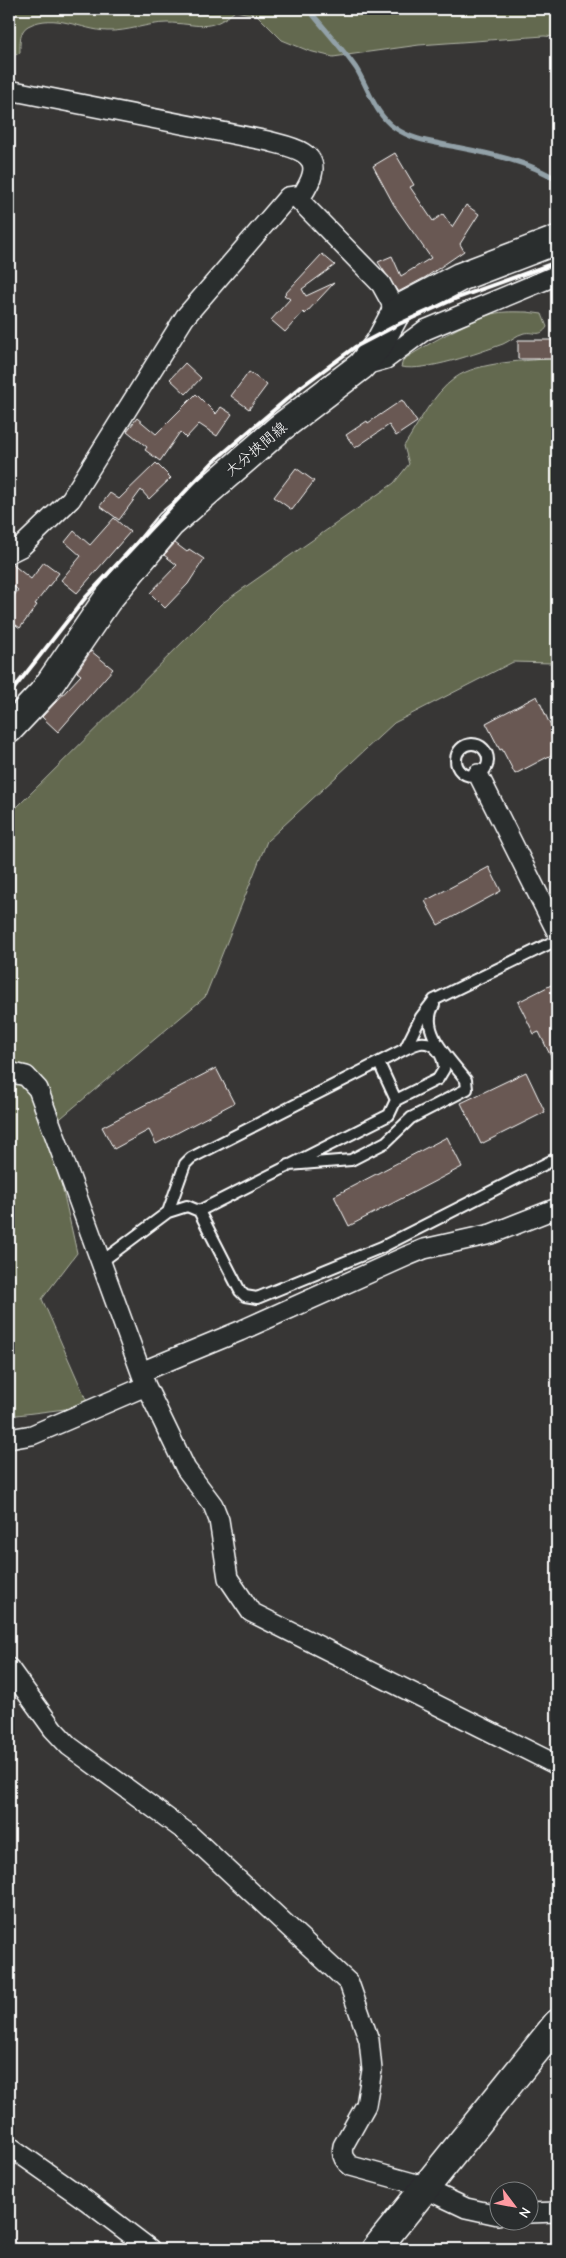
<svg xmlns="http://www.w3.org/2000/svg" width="566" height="2258" viewBox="0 0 566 2258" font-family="'Comic Neue','Klee One',sans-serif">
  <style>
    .green { fill: #63694f; stroke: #b1b4a7 }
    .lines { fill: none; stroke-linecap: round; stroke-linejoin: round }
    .stream { stroke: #92a1a8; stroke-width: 5 }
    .building { fill: #695852; stroke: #fff }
    .lane-casing { stroke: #fff; stroke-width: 14 }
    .street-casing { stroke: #fff; stroke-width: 22 }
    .secondary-casing { stroke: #fff; stroke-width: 31 }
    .lane { stroke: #2a2d2e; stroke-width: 10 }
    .street { stroke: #2a2d2e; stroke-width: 19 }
    .secondary { stroke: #2a2d2e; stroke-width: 28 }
    .rail { stroke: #fff; stroke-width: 4 }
    .labels { text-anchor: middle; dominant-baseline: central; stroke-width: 4; stroke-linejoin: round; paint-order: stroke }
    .street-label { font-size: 15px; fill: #fff; stroke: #2a2d2e }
  </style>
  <rect width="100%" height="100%" fill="#373635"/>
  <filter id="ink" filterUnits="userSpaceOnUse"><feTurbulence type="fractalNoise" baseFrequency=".02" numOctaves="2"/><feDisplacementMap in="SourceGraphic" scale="10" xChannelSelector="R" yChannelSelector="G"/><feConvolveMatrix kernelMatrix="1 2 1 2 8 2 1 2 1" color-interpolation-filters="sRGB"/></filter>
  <g filter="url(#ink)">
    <path class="green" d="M 9,9 L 557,9 L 557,37 L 544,36 L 419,45 L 333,57 L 309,51 L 282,40 L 257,15 L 235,11 C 208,34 198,23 167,23 C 148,23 127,32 107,31 C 81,30 55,12 28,26 C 19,31 20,44 20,53 L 9,57 Z
      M 527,312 L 542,314 L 547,327 C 540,338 534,331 524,333 C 516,335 510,341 503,344 C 478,353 426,372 401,367 L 403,360 C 426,345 466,322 492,314 C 503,311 516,312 527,312 Z
      M 557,358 L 557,661 L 552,663 L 513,662 L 394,723 L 267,841 L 205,997 L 49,1128 L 77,1253 L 42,1299 L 89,1406 L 9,1416 L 9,815 L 221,604 L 394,483 L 409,464 L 404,446 C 419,423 432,395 455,378 C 478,361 529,361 557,358 Z"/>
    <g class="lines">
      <path class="stream" d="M 308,9 C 324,28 341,47 356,68 C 368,87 375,115 395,128 C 414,141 434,142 456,147 C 487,153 531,162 557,180"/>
    </g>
    <path class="building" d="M 395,153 L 414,185 L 410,187 L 433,221 L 443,214 L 452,227 L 466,205 L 479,214 L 460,244 L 464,251 L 426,277 L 398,292 L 378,262 L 392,256 L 401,276 L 431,258 L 394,205 L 373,166 Z
      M 322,254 L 335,265 L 302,289 L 306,296 L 334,283 L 305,314 L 303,312 L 285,332 L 271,320 L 290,299 L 284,295 Z
      M 518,340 L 553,340 L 552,359 L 518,359 Z
      M 185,363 L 201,378 L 186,394 L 170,379 Z
      M 249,372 L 267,385 L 249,409 L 231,396 Z
      M 196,394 L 216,414 L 221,407 L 232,414 L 217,436 L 199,424 L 186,438 L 180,432 L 160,461 L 145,450 L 147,447 L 127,431 L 137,418 L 156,434 Z
      M 402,400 L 417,422 L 396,436 L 389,425 L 355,448 L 346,435 L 367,421 L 368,423 Z
      M 156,463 L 171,478 L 149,499 L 141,490 L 119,520 L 100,506 L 110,493 L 119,499 Z
      M 296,468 L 314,481 L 292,510 L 274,497 Z
      M 114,518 L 130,532 L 77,593 L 61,580 L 81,556 L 65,542 L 74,531 L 90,545 Z
      M 175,543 L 187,552 L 189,549 L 204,559 L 188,584 L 165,608 L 150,593 L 177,565 L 164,555 Z
      M 44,562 L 59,573 L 35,604 L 37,605 L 20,628 L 9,620 L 9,603 L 18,590 L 9,582 L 9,564 L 12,564 L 31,579 Z
      M 91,651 L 113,669 L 58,732 L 42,717 L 81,675 L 77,672 Z
      M 537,696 L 557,740 L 557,752 L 515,774 L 502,749 L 500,750 L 486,723 Z
      M 489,867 L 501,891 L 438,925 L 425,901 Z
      M 557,982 L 557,1069 L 539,1032 L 534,1034 L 518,1002 Z
      M 216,1068 L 234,1103 L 156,1144 L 149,1130 L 114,1149 L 102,1127 Z
      M 526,1072 L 545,1112 L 481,1144 L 461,1103 Z
      M 447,1137 L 462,1167 L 349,1226 L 334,1196 Z"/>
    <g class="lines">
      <g class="lane-casing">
        <path id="lane" d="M456 760a16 16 0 1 1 32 0a16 16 0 1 1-32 0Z
          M 396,1100 L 438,1079 L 444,1069 C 444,1056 435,1041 420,1043 C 415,1044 409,1047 405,1049
          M 289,1165 L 351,1160 L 386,1142 L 411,1118 L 467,1089 L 466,1080 C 451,1060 418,1031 434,1005
          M 199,1211 L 389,1115 L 396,1100 L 379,1063
          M 168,1212 L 187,1206 L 199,1211 L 240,1291 L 245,1296 L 257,1298 L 382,1247 L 557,1158
          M 101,1262 L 168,1212 L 185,1164 L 191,1158 L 405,1049 L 421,1017 L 434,1000 L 557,940"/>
      </g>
      <g class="street-casing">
        <path id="street" d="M 9,90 L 268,141 C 285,146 319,150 312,175 C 310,184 304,192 299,200
          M 361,366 L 386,359 L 425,330 L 557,275
          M 9,553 L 21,547 L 71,499 L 185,317 L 288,197 L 295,196 L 299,200 L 381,284 L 392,304 L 391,318
          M 478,774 L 557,932
          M 9,1072 L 26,1076 L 38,1089 L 146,1386 L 32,1435 L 9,1439
          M 141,1372 L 240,1331 L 407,1256 L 424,1249 L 491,1234 L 557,1208
          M 146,1386 L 186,1469 L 213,1505 L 219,1520 L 228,1578 L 251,1612 L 557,1765
          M 9,1668 L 53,1729 L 69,1746 L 189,1834 L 349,1983 L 369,2040 L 372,2070 L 366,2105 L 343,2146 C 341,2155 344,2161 351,2166 L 413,2183 L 466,2208 L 498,2215
          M 9,2146 L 87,2201 L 150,2249
          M 528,2213 L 557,2212"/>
      </g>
      <g class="secondary-casing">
        <path id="secondary" d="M 9,729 L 44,692 L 107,600 L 170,524 L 280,428 L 361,366 L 379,344 L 395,314 L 405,306 L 460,277 L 557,240
          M 376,2249 L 557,2024"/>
      </g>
      <use href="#lane" class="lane"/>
      <use href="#street" class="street"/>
      <use href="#secondary" class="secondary"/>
      <path class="rail" d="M 9,695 L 86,597 L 214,461 L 301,387 L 355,347 L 399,324 L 457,298 L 557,262"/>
    </g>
  </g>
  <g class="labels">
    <g class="street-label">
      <text transform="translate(256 449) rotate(-40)">大分挾間線</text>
    </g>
  </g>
  <rect width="566" height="2258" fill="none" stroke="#2a2d2e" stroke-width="30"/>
  <rect x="15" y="15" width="536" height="2228" fill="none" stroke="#fff" stroke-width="2" filter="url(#ink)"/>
  <g transform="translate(514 2206) rotate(122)"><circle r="24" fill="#2a2d2e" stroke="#7f8182"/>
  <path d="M0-4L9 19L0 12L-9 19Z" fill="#ff9aa2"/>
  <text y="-8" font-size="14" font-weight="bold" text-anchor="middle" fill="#ffffff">N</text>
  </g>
</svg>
